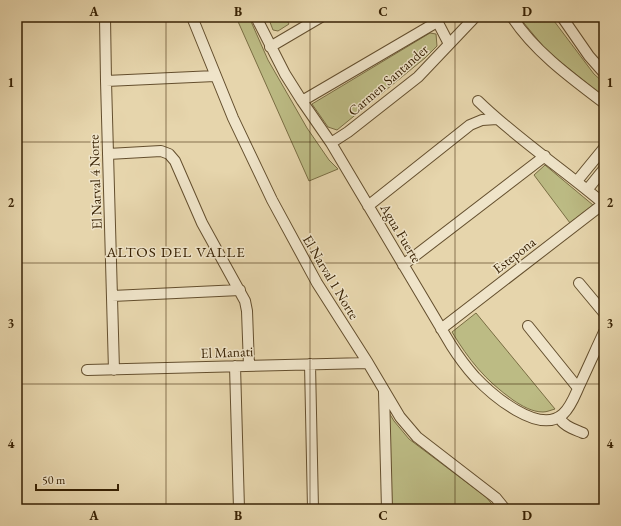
<svg xmlns="http://www.w3.org/2000/svg" width="621" height="526" viewBox="0 0 621 526" font-family="'EB Garamond',serif">
  <style>
    .green { fill: #bcbb84; stroke: #7a6e44 }
    .lines { fill: none; stroke-linecap: round; stroke-linejoin: round }
    .street-casing { stroke: #644f2e; stroke-width: 12 }
    .street { stroke: #efe4c9; stroke-width: 10 }
    .grid { fill: none; stroke: #382204; stroke-width: 1; stroke-opacity: 0.55 }
    .labels { text-anchor: middle; dominant-baseline: central; stroke-width: 3; stroke-linejoin: round; paint-order: stroke }
    .street-label { font-size: 14px; fill: #382204; stroke: #efe4c9 }
    .neighbourhood-label { font-size: 15px; letter-spacing: 1px; fill: #382204; stroke: #efe4c9 }
    .neatline { fill: none; stroke: #382204; stroke-width: 1.5 }
    .grid-label { font-size: 13px; text-anchor: middle; font-weight: bold; fill: #382204 }
  </style>
  <rect width="100%" height="100%" fill="#e6d5ac"/>
  <filter id="stains"><feTurbulence type="fractalNoise" baseFrequency=".005" numOctaves="4"/><feColorMatrix values="0 0 0 0 .2 0 0 0 0 .09 0 0 0 0 .02 0 0 0 .5 -.17"/></filter>
  <radialGradient id="worn" r=".72"><stop offset=".6" stop-color="#630" stop-opacity="0"/><stop offset="1" stop-color="#630" stop-opacity=".3"/></radialGradient>
  <path class="green" d="M 236,17 L 249,17 L 268,60 L 307,128 L 329,160 L 338,169 L 309,181 Z
    M 268,17 L 285,17 L 289,24 L 278,31 L 273,30 Z
    M 519,17 L 551,17 L 594,74 L 604,83 L 604,97 L 547,51 Z
    M 430,33 L 436,34 L 437,46 L 425,58 L 337,130 L 328,127 L 312,104 Z
    M 545,165 L 593,205 L 570,223 L 534,175 Z
    M 476,313 L 555,409 C 551,410 547,412 543,412 C 532,412 522,406 513,400 C 485,380 469,360 452,332 Z
    M 388,411 L 394,421 L 409,439 L 486,497 L 496,509 L 391,509 Z"/>
  <g class="lines">
    <g class="street-casing">
      <path id="street" d="M 105,17 L 106,81 L 114,370
        M 192,17 L 233,118 L 272,200 L 317,283 L 368,363 L 400,417 L 417,437 L 496,498 L 505,509
        M 256,17 L 285,74 L 302,101 L 331,143 L 451,345 C 458,356 466,367 475,377 C 491,394 539,436 563,414 C 572,406 576,392 581,382 C 589,365 596,349 604,332
        M 435,17 L 449,44
        M 512,17 C 535,52 571,78 604,103
        M 562,17 L 589,56 L 604,73
        M 270,47 L 321,17
        M 106,81 L 215,76
        M 302,101 L 437,22
        M 478,101 C 517,139 563,169 604,204
        M 331,143 L 348,132 L 418,77 L 475,17
        M 108,154 L 161,151 L 169,154 L 175,161 L 202,223 L 245,301 L 247,311 L 249,366
        M 577,181 L 604,148
        M 587,190 L 604,169
        M 368,206 L 470,125 L 482,120 L 497,119
        M 403,265 L 545,156
        M 579,283 L 604,313
        M 112,296 L 240,290
        M 528,326 L 578,388
        M 441,329 L 603,204
        M 310,364 L 313,509
        M 235,366 L 239,509
        M 87,370 L 368,363
        M 384,392 L 387,509
        M 559,417 C 563,426 574,429 583,433"/>
    </g>
    <use href="#street" class="street"/>
  </g>
  <path class="grid" d="M 166,17 L 166,509M 310,17 L 310,509M 455,17 L 455,509M 17,142 L 604,142M 17,263 L 604,263M 17,384 L 604,384"/>
  <g class="labels">
    <g class="street-label">
      <text transform="translate(388 80) rotate(-41)">Carmen Santander</text>
      <text transform="translate(95 182) rotate(-92)">El Narval 4 Norte</text>
      <text transform="translate(401 233) rotate(59)">Agua Fuerte</text>
      <text transform="translate(514 255) rotate(-38)">Estepona</text>
      <text transform="translate(331 277) rotate(59)">El Narval 1 Norte</text>
      <text transform="translate(227 352) rotate(-2)">El Manati</text>
    </g>
    <g class="neighbourhood-label">
      <text x="176" y="251">ALTOS DEL VALLE</text>
    </g>
  </g>
  <rect width="621" height="526" fill="none" stroke="#e6d5ac" stroke-width="44"/>
  <path d="M36 484v6h82v-6" fill="none" stroke="#382204" stroke-width="2"/>
  <text x="42" y="484" font-size="12" fill="#382204" stroke="#efe4c9" stroke-width="3" paint-order="stroke">50 m</text>
  <rect x="22" y="22" width="577" height="482" class="neatline"/>
  <g class="grid-label">
    <text x="94" y="16">A</text>
    <text x="238" y="16">B</text>
    <text x="383" y="16">C</text>
    <text x="527" y="16">D</text>
    <text x="11" y="87">1</text>
    <text x="610" y="87">1</text>
    <text x="11" y="207">2</text>
    <text x="610" y="207">2</text>
    <text x="11" y="328">3</text>
    <text x="610" y="328">3</text>
    <text x="11" y="448">4</text>
    <text x="610" y="448">4</text>
    <text x="94" y="520">A</text>
    <text x="238" y="520">B</text>
    <text x="383" y="520">C</text>
    <text x="527" y="520">D</text>
  </g>
  <rect width="100%" height="100%" filter="url(#stains)"/>
  <rect width="100%" height="100%" fill="url(#worn)"/>
</svg>
